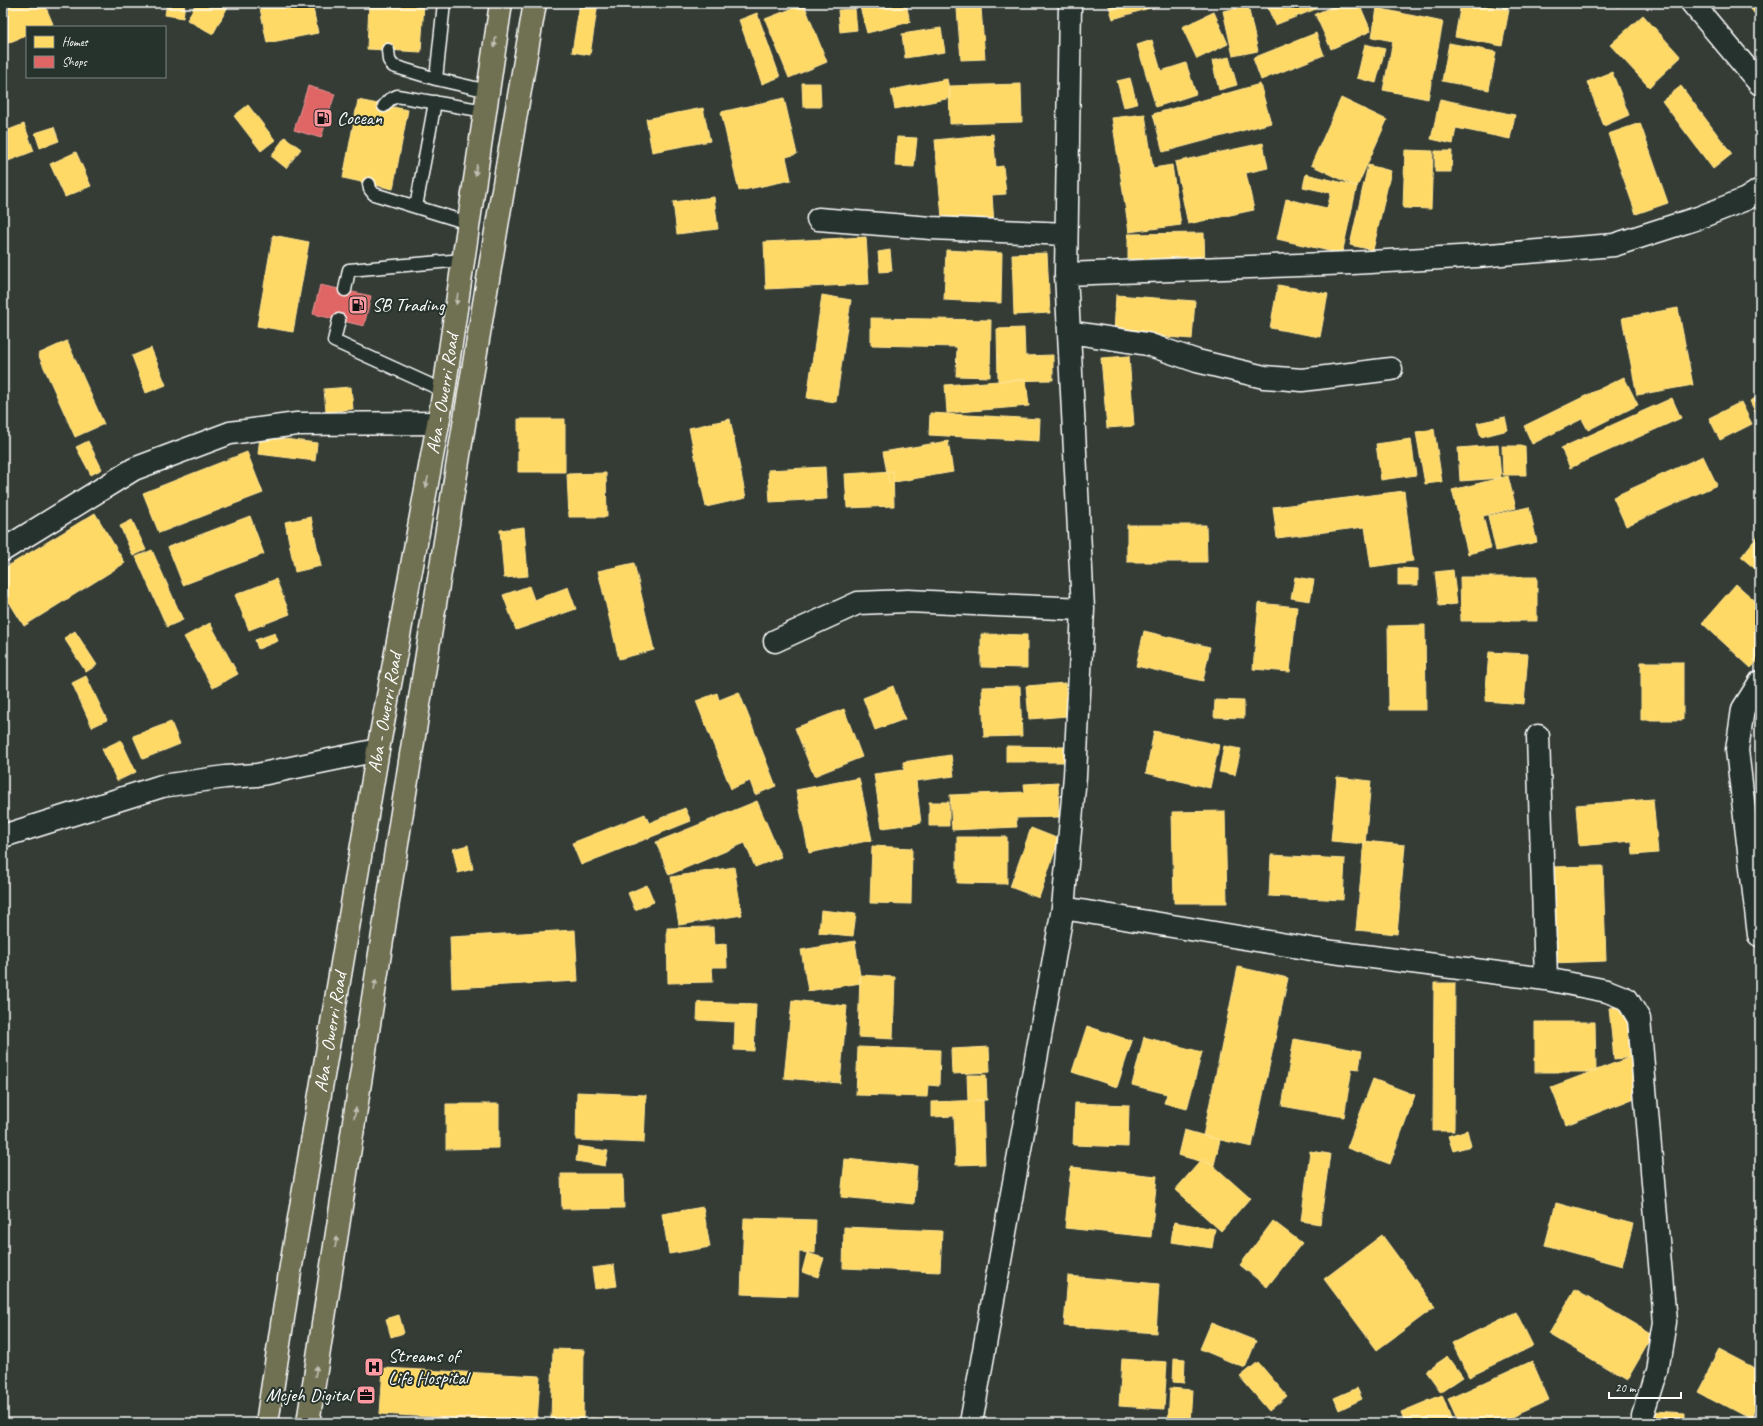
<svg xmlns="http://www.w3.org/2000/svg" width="1763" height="1426" viewBox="0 0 1763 1426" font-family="Caveat,sans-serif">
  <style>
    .homes { fill: #ffd966; stroke: #ffe494 }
    .shops { fill: #e06666; stroke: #e99494 }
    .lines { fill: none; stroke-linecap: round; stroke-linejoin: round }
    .service-casing { stroke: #fff; stroke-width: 15 }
    .minor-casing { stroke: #fff; stroke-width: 25 }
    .trunk-casing { stroke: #fff; stroke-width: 25 }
    .service { stroke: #26332d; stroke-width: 12 }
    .minor { stroke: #26332d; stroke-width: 22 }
    .trunk { stroke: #706f52; stroke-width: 22 }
    .oneway { fill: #bfbeb1 }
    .labels { text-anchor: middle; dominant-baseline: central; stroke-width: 4; stroke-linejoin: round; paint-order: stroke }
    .poi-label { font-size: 19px; fill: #fff; stroke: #26332d; text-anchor: start }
    .street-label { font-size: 19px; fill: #fff; stroke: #26332d }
  </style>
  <rect width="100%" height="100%" fill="#343c35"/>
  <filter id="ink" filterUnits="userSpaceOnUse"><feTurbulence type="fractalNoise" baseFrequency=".025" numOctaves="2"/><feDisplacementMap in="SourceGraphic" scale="8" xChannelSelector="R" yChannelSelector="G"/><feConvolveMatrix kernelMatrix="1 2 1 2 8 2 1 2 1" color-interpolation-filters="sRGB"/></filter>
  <g filter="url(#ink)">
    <path class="homes" d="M 6,3 L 44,3 L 53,24 L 46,27 L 27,27 L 27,35 L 3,45 L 3,4 Z
      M 167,3 L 185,3 L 183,18 L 165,15 Z
      M 196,3 L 230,3 L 213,34 L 187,20 Z
      M 259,3 L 312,3 L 318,33 L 267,43 Z
      M 369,3 L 424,3 L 421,52 L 367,49 Z
      M 580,3 L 598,3 L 590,55 L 572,52 Z
      M 859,3 L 906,3 L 910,22 L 867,33 Z
      M 1108,3 L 1166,3 L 1113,19 Z
      M 1266,3 L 1314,3 L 1316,9 L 1275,25 Z
      M 1341,3 L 1359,3 L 1371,31 L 1331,49 L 1315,14 Z
      M 1461,3 L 1474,3 L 1509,10 L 1502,46 L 1455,37 Z
      M 1497,3 L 1511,3 L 1506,10 Z
      M 1575,3 L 1585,3 L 1581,8 Z
      M 1613,3 L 1622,3 L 1618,7 Z
      M 1746,3 L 1760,3 L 1760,10 L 1755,14 Z
      M 804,4 L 827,62 L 789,78 L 765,19 Z
      M 1248,6 L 1258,51 L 1233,56 L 1223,11 Z
      M 981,8 L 985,59 L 961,60 L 957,9 Z
      M 1377,8 L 1443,22 L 1428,99 L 1383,90 L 1393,41 L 1372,37 Z
      M 855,9 L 857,30 L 840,32 L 838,10 Z
      M 1214,12 L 1228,44 L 1197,59 L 1182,27 Z
      M 757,13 L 780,77 L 762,84 L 739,20 Z
      M 1643,15 L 1681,57 L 1649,87 L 1610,45 Z
      M 941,28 L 945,52 L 905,58 L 902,34 Z
      M 1316,33 L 1324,55 L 1261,80 L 1253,58 Z
      M 1152,40 L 1161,71 L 1186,63 L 1196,94 L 1156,107 L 1137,45 Z
      M 1449,43 L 1496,52 L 1489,90 L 1442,81 Z
      M 1365,44 L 1385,49 L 1376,83 L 1357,78 Z
      M 1229,57 L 1237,85 L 1219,90 L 1212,61 Z
      M 1612,72 L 1629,115 L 1604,126 L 1587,82 Z
      M 1130,78 L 1137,104 L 1124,107 L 1117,81 Z
      M 947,79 L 951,98 L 895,109 L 891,90 Z
      M 802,83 L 820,83 L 821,107 L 803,107 Z
      M 1021,84 L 1022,122 L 950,124 L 949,86 Z
      M 1260,84 L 1271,123 L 1163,152 L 1153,114 Z
      M 1681,86 L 1732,154 L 1713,169 L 1662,101 Z
      M 784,98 L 797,154 L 786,157 L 791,180 L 739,191 L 721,112 Z
      M 1341,98 L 1387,120 L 1357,187 L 1311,165 Z
      M 1440,99 L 1515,115 L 1510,139 L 1456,128 L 1453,144 L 1431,139 Z
      M 358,100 L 408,110 L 393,189 L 343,178 Z
      M 248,105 L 275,140 L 261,151 L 234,116 Z
      M 703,108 L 710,141 L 652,152 L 646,119 Z
      M 1145,114 L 1153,168 L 1172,165 L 1181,225 L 1129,232 L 1112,118 Z
      M 1640,123 L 1668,203 L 1636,214 L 1608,134 Z
      M 24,124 L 34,151 L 3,163 L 3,132 Z
      M 54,127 L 59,141 L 40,148 L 35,133 Z
      M 993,134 L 996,167 L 1003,166 L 1006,194 L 992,195 L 994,224 L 943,229 L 935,140 Z
      M 285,137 L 301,149 L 286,168 L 271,156 Z
      M 897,137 L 917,138 L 914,167 L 895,166 Z
      M 1263,143 L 1268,168 L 1246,173 L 1254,210 L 1188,224 L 1175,162 Z
      M 1405,150 L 1433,151 L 1431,209 L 1403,208 Z
      M 1435,151 L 1452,151 L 1451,172 L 1435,172 Z
      M 76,152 L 91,186 L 65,197 L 50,164 Z
      M 1368,165 L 1391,171 L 1373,250 L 1350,245 Z
      M 1306,174 L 1357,186 L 1342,254 L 1277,239 L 1286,199 L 1327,208 L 1331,193 L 1303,187 Z
      M 714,197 L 718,229 L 677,234 L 673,202 Z
      M 1204,233 L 1205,268 L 1128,269 L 1128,234 Z
      M 273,235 L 309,242 L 293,332 L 257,326 Z
      M 866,237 L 869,284 L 766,289 L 764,242 Z
      M 890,250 L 892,271 L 880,272 L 878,252 Z
      M 946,250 L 1002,253 L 1001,303 L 944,300 Z
      M 1047,253 L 1050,313 L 1014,315 L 1012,254 Z
      M 1278,285 L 1328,294 L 1320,337 L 1270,328 Z
      M 822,295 L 851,300 L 836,402 L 807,398 Z
      M 1116,295 L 1195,301 L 1192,339 L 1114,333 Z
      M 1678,308 L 1693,385 L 1637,395 L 1622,318 Z
      M 871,318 L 991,320 L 990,377 L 956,376 L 957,347 L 871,345 Z
      M 1024,328 L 1025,356 L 1053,355 L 1053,380 L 998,381 L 997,329 Z
      M 67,341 L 104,424 L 75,437 L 38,354 Z
      M 151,348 L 166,385 L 146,393 L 132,356 Z
      M 1129,356 L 1134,426 L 1107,428 L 1101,358 Z
      M 1624,377 L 1638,405 L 1588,430 L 1582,419 L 1532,444 L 1524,426 Z
      M 1026,379 L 1029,406 L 947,413 L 945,385 Z
      M 351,387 L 353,409 L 326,412 L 324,389 Z
      M 1760,396 L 1760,422 L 1750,401 Z
      M 1672,398 L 1681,418 L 1570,468 L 1561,448 Z
      M 1741,402 L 1752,424 L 1720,440 L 1709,418 Z
      M 930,413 L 1040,419 L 1039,441 L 929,435 Z
      M 1505,417 L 1508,430 L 1481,437 L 1477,423 Z
      M 518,419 L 565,419 L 565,472 L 518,472 Z
      M 730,419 L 746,498 L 706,507 L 689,428 Z
      M 1434,429 L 1442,482 L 1425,484 L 1416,432 Z
      M 260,436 L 317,443 L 315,461 L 258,454 Z
      M 1411,439 L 1416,475 L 1381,480 L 1376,444 Z
      M 88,441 L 102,469 L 91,475 L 76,447 Z
      M 948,441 L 953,472 L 889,483 L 883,452 Z
      M 1498,445 L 1501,478 L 1460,481 L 1458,448 Z
      M 1502,446 L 1525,446 L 1526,475 L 1503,475 Z
      M 247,452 L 263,493 L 159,533 L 143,493 Z
      M 1703,456 L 1717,485 L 1626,526 L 1613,497 Z
      M 825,467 L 827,499 L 770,502 L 768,470 Z
      M 893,471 L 894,506 L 847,508 L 845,474 Z
      M 606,473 L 607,517 L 569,517 L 567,474 Z
      M 1508,476 L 1516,508 L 1483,516 L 1491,548 L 1468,554 L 1452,490 Z
      M 1404,491 L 1413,561 L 1371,567 L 1365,527 L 1277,538 L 1273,507 Z
      M 1529,507 L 1537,542 L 1496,551 L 1488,516 Z
      M 95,513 L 125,563 L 24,626 L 3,592 L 3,569 Z
      M 250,516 L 264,554 L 183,585 L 168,547 Z
      M 311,517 L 321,566 L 295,572 L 285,522 Z
      M 132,520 L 146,550 L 133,556 L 120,526 Z
      M 1127,525 L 1206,525 L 1207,562 L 1127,562 Z
      M 524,527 L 528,576 L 504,578 L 500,530 Z
      M 1760,533 L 1760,573 L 1741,557 Z
      M 152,550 L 183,620 L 167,627 L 136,557 Z
      M 634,563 L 654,650 L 619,659 L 598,571 Z
      M 1398,568 L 1418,569 L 1418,585 L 1398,585 Z
      M 1453,570 L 1457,604 L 1439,606 L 1435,572 Z
      M 1295,577 L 1314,580 L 1310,601 L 1291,598 Z
      M 1460,577 L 1537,577 L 1537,621 L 1461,621 Z
      M 276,579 L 290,614 L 249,630 L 235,595 Z
      M 1736,584 L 1760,605 L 1760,658 L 1751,668 L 1702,623 Z
      M 529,586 L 534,600 L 568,587 L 576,609 L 516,630 L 503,595 Z
      M 1259,603 L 1297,607 L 1290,672 L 1253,669 Z
      M 210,623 L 238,674 L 213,688 L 184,637 Z
      M 1425,625 L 1426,710 L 1389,710 L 1388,626 Z
      M 75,631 L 97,665 L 86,672 L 64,638 Z
      M 1144,631 L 1210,647 L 1203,681 L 1136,666 Z
      M 275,633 L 278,641 L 258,649 L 255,640 Z
      M 981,634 L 1027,635 L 1027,668 L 981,667 Z
      M 1489,652 L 1528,654 L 1524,704 L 1485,701 Z
      M 1641,662 L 1683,662 L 1683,720 L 1641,720 Z
      M 86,676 L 107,720 L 92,727 L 72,683 Z
      M 1065,683 L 1068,716 L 1029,719 L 1026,686 Z
      M 893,686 L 905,719 L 875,730 L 863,698 Z
      M 1020,686 L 1022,736 L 984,737 L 982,687 Z
      M 739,692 L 776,786 L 755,795 L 750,781 L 731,789 L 696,701 L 717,693 L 719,700 Z
      M 1215,700 L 1244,701 L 1244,718 L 1214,717 Z
      M 844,709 L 862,757 L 814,776 L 795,728 Z
      M 171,722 L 180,744 L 143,759 L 133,736 Z
      M 1154,731 L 1219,745 L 1210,788 L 1146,773 Z
      M 121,740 L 136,772 L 117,781 L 102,749 Z
      M 1006,746 L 1065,747 L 1065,762 L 1006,762 Z
      M 1224,746 L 1241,749 L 1235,775 L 1219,772 Z
      M 951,755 L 954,776 L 916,781 L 921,823 L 882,828 L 874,774 L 904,770 L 903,762 Z
      M 1337,777 L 1371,781 L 1365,844 L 1331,841 Z
      M 859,778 L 872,840 L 809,853 L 796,790 Z
      M 1058,782 L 1059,817 L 1016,818 L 1017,827 L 952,830 L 950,795 L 1025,792 L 1024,784 Z
      M 1653,799 L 1658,853 L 1633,855 L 1632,841 L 1579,846 L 1576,805 Z
      M 757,801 L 781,857 L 755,867 L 745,843 L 669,875 L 656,842 Z
      M 929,802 L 949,802 L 949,826 L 929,826 Z
      M 685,808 L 691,821 L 581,865 L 572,843 L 645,814 L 649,823 Z
      M 1225,811 L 1227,903 L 1174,903 L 1172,812 Z
      M 1031,828 L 1059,839 L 1039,898 L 1010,887 Z
      M 957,837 L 1007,837 L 1007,884 L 957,883 Z
      M 1364,841 L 1405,845 L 1397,934 L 1356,930 Z
      M 468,845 L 473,869 L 458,873 L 453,849 Z
      M 872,846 L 912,848 L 911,904 L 870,903 Z
      M 1271,855 L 1345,859 L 1343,900 L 1269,896 Z
      M 1603,866 L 1606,961 L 1551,963 L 1548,867 Z
      M 734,867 L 742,915 L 679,925 L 671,877 Z
      M 647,885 L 654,902 L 635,910 L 628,893 Z
      M 821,910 L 856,914 L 853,936 L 819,933 Z
      M 713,927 L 714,945 L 726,944 L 727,967 L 712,967 L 713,982 L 668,983 L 667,928 Z
      M 575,930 L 578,981 L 452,988 L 450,937 Z
      M 855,941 L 861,983 L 808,991 L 801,950 Z
      M 1238,967 L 1288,978 L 1252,1147 L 1203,1136 Z
      M 860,975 L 895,977 L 893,1039 L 858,1037 Z
      M 1434,983 L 1455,983 L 1454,1131 L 1433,1131 Z
      M 792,1000 L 847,1006 L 840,1083 L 784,1078 Z
      M 698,1002 L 756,1004 L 754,1051 L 734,1050 L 735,1022 L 697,1020 Z
      M 1631,1006 L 1636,1057 L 1614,1059 L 1609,1008 Z
      M 1535,1022 L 1595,1022 L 1596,1072 L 1535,1072 Z
      M 1087,1026 L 1132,1041 L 1117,1087 L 1072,1072 Z
      M 1144,1037 L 1202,1052 L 1187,1109 L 1164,1103 L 1167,1094 L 1132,1085 Z
      M 1294,1039 L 1362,1051 L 1359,1069 L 1352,1068 L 1344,1117 L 1282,1106 Z
      M 858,1047 L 940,1050 L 939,1086 L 928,1085 L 927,1097 L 856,1095 Z
      M 989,1047 L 990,1072 L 952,1074 L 951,1049 Z
      M 1631,1057 L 1645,1094 L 1566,1125 L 1551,1087 Z
      M 967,1075 L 986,1075 L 987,1100 L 968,1101 Z
      M 1373,1079 L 1415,1095 L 1390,1164 L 1347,1148 Z
      M 577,1092 L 646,1095 L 644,1143 L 576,1140 Z
      M 983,1100 L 985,1164 L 956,1165 L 954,1116 L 932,1117 L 932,1102 Z
      M 1075,1103 L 1129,1105 L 1128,1147 L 1073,1145 Z
      M 446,1104 L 499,1104 L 499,1148 L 446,1149 Z
      M 1184,1130 L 1220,1140 L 1214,1165 L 1178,1155 Z
      M 1467,1130 L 1471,1146 L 1453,1151 L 1448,1136 Z
      M 578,1146 L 608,1151 L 605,1166 L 576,1161 Z
      M 1310,1151 L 1330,1154 L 1320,1224 L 1301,1221 Z
      M 1204,1157 L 1250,1198 L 1221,1231 L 1175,1190 Z
      M 845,1159 L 917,1166 L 914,1204 L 841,1197 Z
      M 1071,1167 L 1157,1176 L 1151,1237 L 1065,1228 Z
      M 561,1174 L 623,1174 L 624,1208 L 562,1209 Z
      M 1556,1203 L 1633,1224 L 1622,1266 L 1545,1245 Z
      M 703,1207 L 710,1247 L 669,1254 L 662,1214 Z
      M 744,1218 L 816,1220 L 815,1253 L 799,1252 L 798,1296 L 741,1294 Z
      M 1273,1221 L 1302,1243 L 1267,1287 L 1240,1265 Z
      M 1174,1222 L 1215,1229 L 1212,1248 L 1171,1242 Z
      M 844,1227 L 942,1231 L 940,1272 L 843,1268 Z
      M 1382,1235 L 1435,1307 L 1377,1350 L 1324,1279 Z
      M 807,1253 L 824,1258 L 818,1277 L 802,1272 Z
      M 614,1265 L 617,1286 L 595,1289 L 592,1268 Z
      M 1068,1276 L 1159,1284 L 1156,1333 L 1064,1326 Z
      M 1575,1289 L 1653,1335 L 1627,1380 L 1549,1334 Z
      M 1516,1312 L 1533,1346 L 1469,1377 L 1452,1343 Z
      M 399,1315 L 404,1333 L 391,1337 L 386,1319 Z
      M 1211,1323 L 1256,1341 L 1245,1368 L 1200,1349 Z
      M 553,1349 L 584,1350 L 583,1421 L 551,1420 Z
      M 1720,1349 L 1760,1370 L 1760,1402 L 1750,1420 L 1697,1392 Z
      M 1448,1356 L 1463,1377 L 1441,1392 L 1426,1371 Z
      M 1174,1358 L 1185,1359 L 1184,1383 L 1173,1382 Z
      M 1122,1359 L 1167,1362 L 1164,1409 L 1119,1406 Z
      M 1532,1361 L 1549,1400 L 1498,1423 L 1459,1423 L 1448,1399 Z
      M 1258,1362 L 1287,1396 L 1269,1411 L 1240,1377 Z
      M 383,1368 L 540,1376 L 537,1423 L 380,1414 Z
      M 1170,1388 L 1192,1390 L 1190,1423 L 1168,1423 Z
      M 1357,1388 L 1362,1399 L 1339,1410 L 1334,1398 Z
      M 1442,1395 L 1453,1423 L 1405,1423 L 1401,1412 Z
      M 1656,1411 L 1684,1413 L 1684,1423 L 1655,1423 Z
      M 590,1418 L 628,1420 L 628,1423 L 590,1423 Z
      M 139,1419 L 140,1423 L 124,1423 Z"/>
    <path class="shops" d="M 308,86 L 335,94 L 321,138 L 294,130 Z
      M 320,285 L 371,296 L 364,326 L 313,314 Z"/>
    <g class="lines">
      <g class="service-casing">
        <path id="service" d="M 388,50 L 389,60 L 393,66 L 436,79 L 488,91
          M 436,79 L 444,3
          M 384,106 L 389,100 L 397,96 L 485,111
          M 369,184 L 370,189 L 374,194 L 468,223
          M 416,207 L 435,102
          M 345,290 L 349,270 L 463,260
          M 339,320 L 334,341 L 444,391"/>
      </g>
      <g class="minor-casing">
        <path id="minor" d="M 1692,3 L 1760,84
          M 818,219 L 931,228 L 1066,234
          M 1066,274 L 1352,263 L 1477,256 L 1614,245 L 1698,218 L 1746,199 L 1760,190
          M 1069,332 L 1147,344 L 1197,361 L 1264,377 L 1302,380 L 1391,369
          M 3,550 L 134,469 L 230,433 L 297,424 L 438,423
          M 775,641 L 858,603 L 908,601 L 1083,609
          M 1538,736 L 1546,979
          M 3,836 L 162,786 L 225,777 L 257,775 L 378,750
          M 1063,908 L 1317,950 L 1546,979 L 1607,991 L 1627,999 L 1639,1019 L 1665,1322 L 1657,1370 L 1643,1415
          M 1759,935 L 1737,750 L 1743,709 L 1760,682
          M 971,1423 L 1063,908 L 1075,776 L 1083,609 L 1066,274 L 1070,3"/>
      </g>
      <g class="trunk-casing">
        <g id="trunk">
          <path id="s1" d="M 267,1423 L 290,1272 L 378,750 L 444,391 L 501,3"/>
          <path d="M 308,1423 C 380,949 453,475 535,3"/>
        </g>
      </g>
      <use href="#service" class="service"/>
      <use href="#minor" class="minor"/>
      <use href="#trunk" class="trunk"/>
    </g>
    <defs><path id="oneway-solid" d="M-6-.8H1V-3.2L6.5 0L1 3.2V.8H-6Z"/></defs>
    <g class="oneway">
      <use href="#oneway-solid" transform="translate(495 42) rotate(98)"/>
      <use href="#oneway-solid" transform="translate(476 170) rotate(98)"/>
      <use href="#oneway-solid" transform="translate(457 299) rotate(98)"/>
      <use href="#oneway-solid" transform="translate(427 482) rotate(101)"/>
      <use href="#oneway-solid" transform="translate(375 985) rotate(-81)"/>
      <use href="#oneway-solid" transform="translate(355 1113) rotate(-81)"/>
      <use href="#oneway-solid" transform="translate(336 1242) rotate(-81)"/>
      <use href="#oneway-solid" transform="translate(316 1371) rotate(-81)"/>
    </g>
  </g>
  <defs>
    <g id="fuel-square" transform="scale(1)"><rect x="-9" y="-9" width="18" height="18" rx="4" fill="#ff9aa2" stroke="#26332d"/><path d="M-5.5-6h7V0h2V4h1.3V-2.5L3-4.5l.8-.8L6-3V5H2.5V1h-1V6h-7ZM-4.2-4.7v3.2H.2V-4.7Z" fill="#111"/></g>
    <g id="hospital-square" transform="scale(1)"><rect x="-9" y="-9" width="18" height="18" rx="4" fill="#ff9aa2" stroke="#26332d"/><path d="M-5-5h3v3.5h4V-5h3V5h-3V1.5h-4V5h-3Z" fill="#111"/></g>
    <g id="office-square" transform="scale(1)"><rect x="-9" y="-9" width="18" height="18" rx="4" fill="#ff9aa2" stroke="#26332d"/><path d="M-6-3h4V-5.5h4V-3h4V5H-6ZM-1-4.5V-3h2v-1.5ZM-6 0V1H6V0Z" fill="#111"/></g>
  </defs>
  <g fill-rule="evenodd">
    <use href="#fuel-square" x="323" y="118"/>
    <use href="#fuel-square" x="358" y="305"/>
    <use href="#hospital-square" x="374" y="1367"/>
    <use href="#office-square" x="366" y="1395"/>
  </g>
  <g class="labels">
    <g class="poi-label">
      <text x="337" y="118">Cocean</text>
      <text x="372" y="305">SB Trading</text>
      <text x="388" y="1356">Streams of<tspan x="388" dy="22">Life Hospital</tspan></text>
      <text x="352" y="1395" text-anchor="end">Mcjeh Digital</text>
    </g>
    <g class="street-label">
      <text stroke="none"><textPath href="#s1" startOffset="1044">Aba - Owerri Road</textPath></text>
      <text stroke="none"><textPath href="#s1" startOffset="720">Aba - Owerri Road</textPath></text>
      <text stroke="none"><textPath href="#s1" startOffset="396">Aba - Owerri Road</textPath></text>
    </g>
  </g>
  <rect width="1763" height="1426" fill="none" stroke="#26332d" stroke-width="16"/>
  <rect x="8" y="8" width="1747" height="1410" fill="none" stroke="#fff" stroke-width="1.5" filter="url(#ink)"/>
  <rect x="26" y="26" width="140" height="52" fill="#26332d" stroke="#7d8581"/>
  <rect x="34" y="36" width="20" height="12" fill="#ffd966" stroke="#7d8581"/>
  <text x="62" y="46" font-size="12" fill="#ffffff">Homes</text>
  <rect x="34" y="56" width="20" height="12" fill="#e06666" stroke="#7d8581"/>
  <text x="62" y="66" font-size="12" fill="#ffffff">Shops</text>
  <path d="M1609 1392v6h72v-6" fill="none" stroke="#ffffff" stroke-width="2"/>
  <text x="1615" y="1392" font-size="12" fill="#ffffff" stroke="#26332d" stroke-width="3" paint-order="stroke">20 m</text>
</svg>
